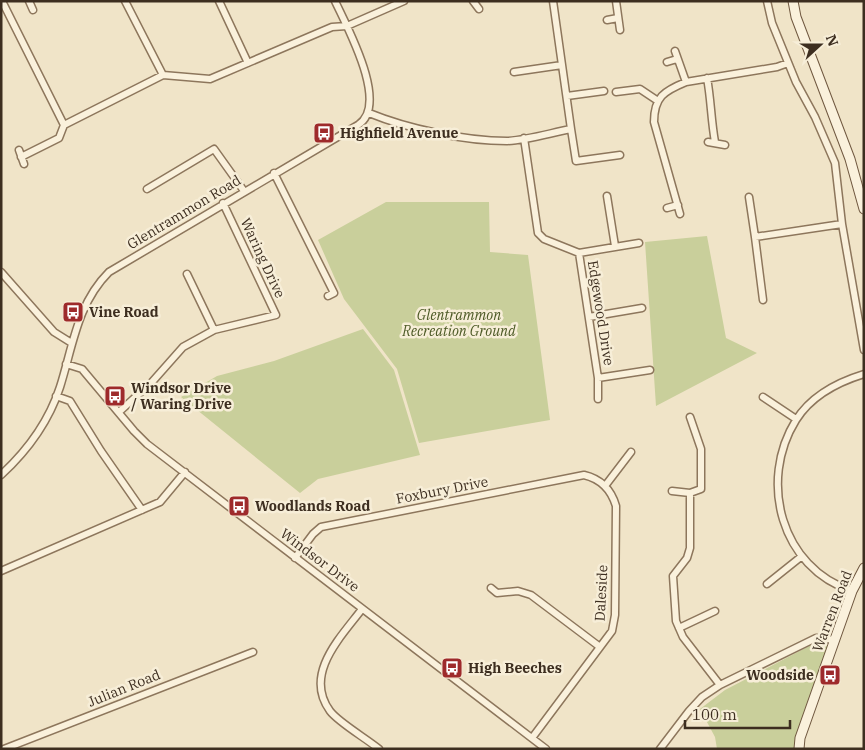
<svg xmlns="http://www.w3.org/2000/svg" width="865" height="750" viewBox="0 0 865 750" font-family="'IBM Plex Serif',serif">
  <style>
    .green { fill: #c9cf9b }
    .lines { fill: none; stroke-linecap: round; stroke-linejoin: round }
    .street-casing { stroke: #8d765c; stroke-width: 9 }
    .secondary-casing { stroke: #6f573f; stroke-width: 11 }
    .street { stroke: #faf1dc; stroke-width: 6 }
    .secondary { stroke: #faf1dc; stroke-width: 9 }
    .labels { text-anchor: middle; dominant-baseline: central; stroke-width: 5; stroke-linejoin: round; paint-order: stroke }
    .poi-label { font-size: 14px; font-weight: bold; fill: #3d2e20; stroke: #f7eed8; text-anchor: start }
    .street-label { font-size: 14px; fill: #3d2e20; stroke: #f7eed8 }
    .park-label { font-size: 14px; font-style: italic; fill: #4d5a26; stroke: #f7eed8 }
  </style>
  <rect width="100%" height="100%" fill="#f0e4c8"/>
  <path class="green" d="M 386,202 L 489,202 L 490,252 L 528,255 L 550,420 L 419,443 L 397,369 L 344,299 L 318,240 Z
    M 707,236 L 726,338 L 757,353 L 656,406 L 645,242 Z
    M 363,329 L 394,370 L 420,455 L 318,479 L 300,493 L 181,397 L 217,376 L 274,361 Z
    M 822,642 L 829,646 L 796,737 L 795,749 L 717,749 L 715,737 L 700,709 L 725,690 L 815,643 Z"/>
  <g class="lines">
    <g class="street-casing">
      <path id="street" d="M 2,1 L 64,125
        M 29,1 L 33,10
        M 125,1 L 163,75
        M 219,1 L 248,63
        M 473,1 L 479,9
        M 616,1 L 620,30
        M 767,1 L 772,23 L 796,82 L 815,117 L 835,163 L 842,224 L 864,350
        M 607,20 L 618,18
        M 675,51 L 686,82
        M 667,62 L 677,59
        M 514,72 L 562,65
        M 707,78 C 711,99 711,120 715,142
        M 616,92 L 640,89 L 658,101
        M 567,96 L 604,91
        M 369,113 C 408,129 465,141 507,141 C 528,140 550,133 571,129 L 553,1
        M 571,129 L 576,161 L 620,155
        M 524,138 L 538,233 L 544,239 L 579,253 L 598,378 L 598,399
        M 708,142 L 725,145
        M 19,150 L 24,164
        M 21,157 L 59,138 L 64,125 L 163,75 L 210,79 L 332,27 L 347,26 L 404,1
        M 274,173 L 334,293 L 328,296
        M 147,189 L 214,149 L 244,191
        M 607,196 L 615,246
        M 749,197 L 755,237 L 842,224
        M 667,208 L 678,205
        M 680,214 L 654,122 C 654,97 664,91 686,82 L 777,67 L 788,63
        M 755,237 L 763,300
        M 579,253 L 639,243
        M 1,272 L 54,332 L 70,342
        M 187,274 L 214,330
        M 589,317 L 642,308
        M 66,364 L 82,369 L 134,431 L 147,444 L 546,749
        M 598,378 L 650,370
        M 56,396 L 70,401 L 101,451 L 142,510
        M 763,397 L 796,419
        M 119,412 L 152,382 L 183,347 L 214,330 L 276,315 L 223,203
        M 1,475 C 27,451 49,421 60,387 C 73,346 77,304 109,272 L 358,125 C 390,105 347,27 335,1
        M 605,486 L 631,452
        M 672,491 L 690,493 L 701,489 L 701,449 L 690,417
        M 690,493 L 690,548 L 687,558 L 673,576 L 676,621 L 683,637 L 720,685
        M 295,558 L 313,534 L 321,527 L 584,475 C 601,479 611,489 616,506 L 615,615 L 612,631 L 532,738
        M 1,571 L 160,502 L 185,472
        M 767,584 L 802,556
        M 491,588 L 497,593 L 518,591 L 531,595 L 600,647
        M 852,591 C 781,568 758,481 796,420 C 811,396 838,382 864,374
        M 362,609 C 341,637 303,674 330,711 C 338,722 367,739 379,749
        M 679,628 L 715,611
        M 4,749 L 253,652
        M 660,749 L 689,711 L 702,697 L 720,685 L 816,638 L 835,640"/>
    </g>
    <g class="secondary-casing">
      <path id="secondary" d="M 793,1 L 796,17 L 850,159 L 864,209
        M 799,749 L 800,738 L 852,591 L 864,568"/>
    </g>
    <use href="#street" class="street"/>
    <use href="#secondary" class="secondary"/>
  </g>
  <defs>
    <g id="bus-square" transform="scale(1.125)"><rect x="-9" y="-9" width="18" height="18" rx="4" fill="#9e2a2b" stroke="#f7eed8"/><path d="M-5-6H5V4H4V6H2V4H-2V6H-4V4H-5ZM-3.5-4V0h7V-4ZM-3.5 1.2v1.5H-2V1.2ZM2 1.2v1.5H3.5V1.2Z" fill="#fff"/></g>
  </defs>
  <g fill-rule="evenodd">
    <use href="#bus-square" x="324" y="133"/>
    <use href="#bus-square" x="73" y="312"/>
    <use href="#bus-square" x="115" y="396"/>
    <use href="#bus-square" x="239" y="506"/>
    <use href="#bus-square" x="452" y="668"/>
    <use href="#bus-square" x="830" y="675"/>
  </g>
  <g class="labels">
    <g class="poi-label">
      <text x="340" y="133">Highfield Avenue</text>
      <text x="89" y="312">Vine Road</text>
      <text x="131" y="388">Windsor Drive<tspan x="131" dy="16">/ Waring Drive</tspan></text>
      <text x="255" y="506">Woodlands Road</text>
      <text x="468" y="668">High Beeches</text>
      <text x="814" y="675" text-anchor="end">Woodside</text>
    </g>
    <g class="street-label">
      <text transform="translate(184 212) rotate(-31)">Glentrammon Road</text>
      <text transform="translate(263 258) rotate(65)">Waring Drive</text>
      <text transform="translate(601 313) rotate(81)">Edgewood Drive</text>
      <text transform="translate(442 490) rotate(-11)">Foxbury Drive</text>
      <text transform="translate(320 560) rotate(37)">Windsor Drive</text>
      <text transform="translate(601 593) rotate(-87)">Daleside</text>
      <text transform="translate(832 611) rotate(-69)">Warren Road</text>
      <text transform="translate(124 688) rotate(-22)">Julian Road</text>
    </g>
    <g class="park-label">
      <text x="459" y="315">Glentrammon<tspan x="459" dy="16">Recreation Ground</tspan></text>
    </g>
  </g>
  <rect width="865" height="750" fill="none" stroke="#3d2e20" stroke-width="5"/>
  <g transform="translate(820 45) rotate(69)" stroke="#f7eed8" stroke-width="4" paint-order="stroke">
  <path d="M0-4L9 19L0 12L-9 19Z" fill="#3d2e20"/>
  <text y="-8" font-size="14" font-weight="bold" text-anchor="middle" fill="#3d2e20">N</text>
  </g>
  <path d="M685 720v8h105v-8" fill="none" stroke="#3d2e20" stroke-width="2.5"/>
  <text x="692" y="720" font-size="15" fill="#3d2e20" stroke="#f7eed8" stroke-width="4" paint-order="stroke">100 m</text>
</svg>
